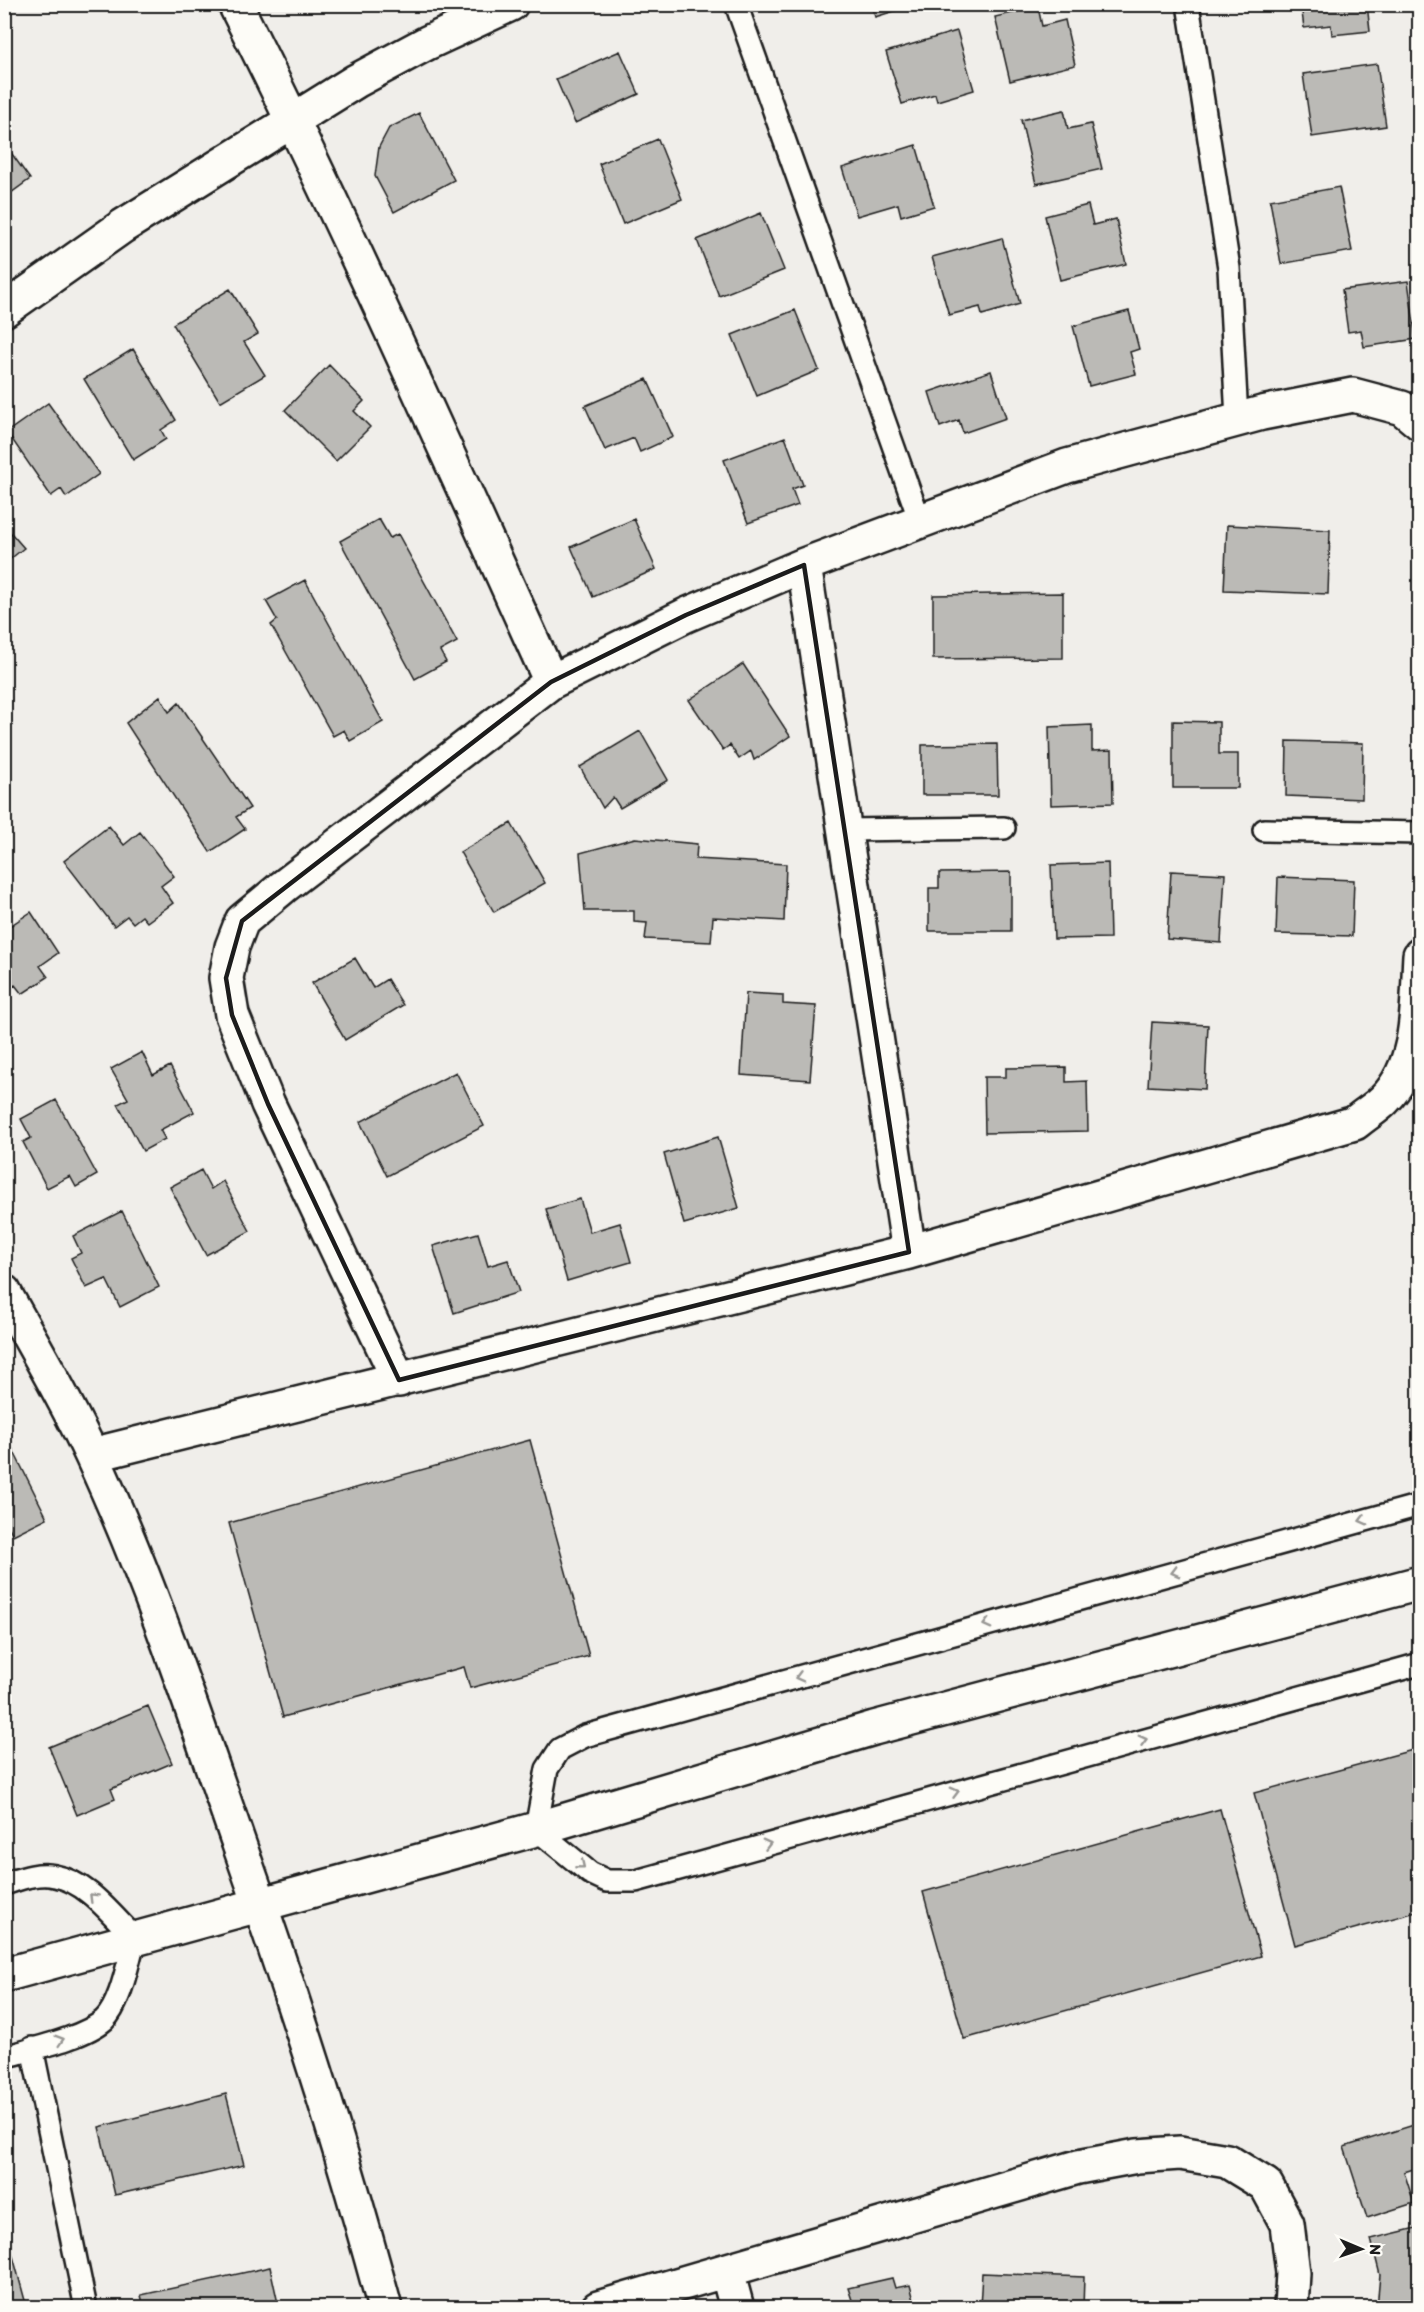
<svg xmlns="http://www.w3.org/2000/svg" width="1424" height="2312" viewBox="0 0 1424 2312" font-family="Itim,sans-serif">
  <style>
    .building { fill: #bbbab6; stroke: #1c1c1c; stroke-width: 1.5 }
    .lines { fill: none; stroke-linecap: round; stroke-linejoin: round }
    .service-casing { stroke: #1c1c1c; stroke-width: 26 }
    .minor-casing { stroke: #1c1c1c; stroke-width: 38 }
    .tertiary-casing { stroke: #1c1c1c; stroke-width: 38 }
    .service { stroke: #fdfcf7; stroke-width: 21 }
    .minor { stroke: #fdfcf7; stroke-width: 33 }
    .tertiary { stroke: #fdfcf7; stroke-width: 33 }
    .oneway { stroke: #989794 }
    .marked { fill: none; stroke: #1c1c1c; stroke-width: 4.5; stroke-linejoin: round }
  </style>
  <rect width="100%" height="100%" fill="#f0eeea"/>
  <filter id="ink" filterUnits="userSpaceOnUse"><feTurbulence type="fractalNoise" baseFrequency=".0167" numOctaves="2"/><feDisplacementMap in="SourceGraphic" scale="12" xChannelSelector="R" yChannelSelector="G"/><feConvolveMatrix kernelMatrix="1 2 1 2 8 2 1 2 1" color-interpolation-filters="sRGB"/></filter>
  <g filter="url(#ink)">
    <path class="building" d="M 871,4 L 917,4 L 875,17 Z
      M 1301,4 L 1367,4 L 1370,31 L 1332,35 L 1331,25 L 1304,28 Z
      M 1038,7 L 1042,26 L 1065,20 L 1075,65 L 1010,81 L 995,17 Z
      M 957,31 L 974,90 L 937,101 L 935,94 L 902,104 L 886,52 Z
      M 620,51 L 639,94 L 575,123 L 556,79 Z
      M 1377,64 L 1386,126 L 1312,137 L 1303,74 Z
      M 1064,110 L 1068,129 L 1091,124 L 1102,169 L 1036,184 L 1021,120 Z
      M 419,113 L 454,180 L 394,212 L 375,176 L 379,147 L 389,128 Z
      M 658,139 L 682,199 L 623,224 L 599,164 Z
      M 4,143 L 30,179 L 4,198 Z
      M 916,145 L 934,206 L 901,216 L 898,204 L 857,216 L 842,168 Z
      M 1339,187 L 1352,251 L 1281,264 L 1270,200 Z
      M 1088,205 L 1093,225 L 1116,219 L 1126,264 L 1060,280 L 1045,216 Z
      M 761,213 L 784,270 L 719,296 L 697,240 Z
      M 1002,238 L 1020,304 L 982,315 L 980,307 L 949,315 L 932,257 Z
      M 1408,281 L 1416,339 L 1364,347 L 1361,330 L 1348,332 L 1342,290 Z
      M 230,289 L 258,334 L 244,342 L 265,375 L 220,402 L 173,324 Z
      M 795,310 L 819,370 L 757,396 L 732,335 Z
      M 1129,311 L 1139,349 L 1130,352 L 1136,374 L 1089,386 L 1073,326 Z
      M 133,349 L 176,420 L 161,430 L 166,439 L 133,460 L 84,379 Z
      M 329,365 L 364,401 L 354,411 L 370,427 L 336,461 L 285,410 Z
      M 991,371 L 1006,418 L 963,433 L 959,420 L 940,427 L 929,392 Z
      M 647,379 L 673,437 L 640,452 L 634,438 L 605,450 L 585,406 Z
      M 48,403 L 99,474 L 66,497 L 61,489 L 51,496 L 7,432 Z
      M 785,437 L 803,485 L 792,489 L 798,505 L 748,523 L 724,460 Z
      M 379,519 L 390,538 L 398,534 L 457,642 L 440,651 L 446,662 L 415,679 L 340,541 Z
      M 634,519 L 656,569 L 593,597 L 571,547 Z
      M 4,525 L 24,548 L 4,564 Z
      M 1227,525 L 1330,530 L 1328,594 L 1224,590 Z
      M 305,580 L 383,722 L 350,741 L 344,730 L 333,736 L 271,625 L 277,620 L 266,601 Z
      M 1063,593 L 1063,658 L 933,659 L 933,595 Z
      M 743,664 L 790,736 L 754,760 L 751,751 L 739,759 L 730,745 L 723,750 L 689,700 Z
      M 160,696 L 169,712 L 179,703 L 250,808 L 236,817 L 245,829 L 210,852 L 126,723 Z
      M 1173,721 L 1219,722 L 1219,754 L 1238,754 L 1238,788 L 1173,788 Z
      M 1092,725 L 1092,751 L 1112,750 L 1113,803 L 1051,805 L 1049,727 Z
      M 640,731 L 668,780 L 620,808 L 613,797 L 603,808 L 580,767 Z
      M 1287,741 L 1363,743 L 1362,799 L 1286,796 Z
      M 997,744 L 998,795 L 922,795 L 922,745 Z
      M 511,823 L 545,883 L 494,912 L 460,852 Z
      M 109,826 L 124,845 L 140,832 L 174,876 L 161,886 L 173,903 L 147,922 L 142,916 L 133,923 L 127,916 L 114,926 L 64,861 Z
      M 635,838 L 697,844 L 696,859 L 786,864 L 784,921 L 713,917 L 711,942 L 645,939 L 647,923 L 634,922 L 634,911 L 585,911 L 580,853 Z
      M 1108,863 L 1110,938 L 1054,939 L 1051,865 Z
      M 1171,871 L 1225,874 L 1221,943 L 1167,939 Z
      M 1011,872 L 1011,931 L 929,931 L 929,888 L 939,888 L 939,873 Z
      M 1278,877 L 1354,880 L 1352,936 L 1276,934 Z
      M 31,912 L 58,953 L 40,966 L 48,977 L 22,994 L 15,985 L 4,992 L 4,930 Z
      M 355,958 L 373,988 L 387,979 L 403,1005 L 345,1040 L 312,983 Z
      M 746,993 L 783,995 L 783,1004 L 816,1006 L 810,1080 L 741,1075 Z
      M 1152,1022 L 1208,1025 L 1205,1089 L 1148,1086 Z
      M 142,1052 L 153,1075 L 170,1066 L 194,1112 L 160,1130 L 165,1139 L 143,1151 L 118,1104 L 128,1099 L 111,1069 Z
      M 1066,1067 L 1066,1082 L 1087,1081 L 1088,1131 L 985,1133 L 984,1077 L 1006,1077 L 1006,1068 Z
      M 456,1072 L 484,1126 L 387,1176 L 360,1122 Z
      M 56,1100 L 97,1175 L 76,1187 L 70,1176 L 47,1188 L 23,1142 L 31,1138 L 21,1119 Z
      M 718,1137 L 739,1208 L 684,1224 L 664,1154 Z
      M 201,1170 L 211,1189 L 223,1181 L 250,1231 L 206,1255 L 170,1187 Z
      M 580,1199 L 590,1232 L 620,1223 L 631,1262 L 567,1281 L 546,1209 Z
      M 122,1211 L 159,1287 L 120,1307 L 106,1279 L 86,1288 L 71,1258 L 81,1253 L 73,1236 Z
      M 478,1233 L 488,1266 L 508,1260 L 519,1292 L 454,1313 L 433,1246 Z
      M 530,1440 L 589,1656 L 470,1688 L 464,1667 L 283,1717 L 229,1523 Z
      M 10,1444 L 47,1518 L 13,1535 L 4,1518 L 4,1446 Z
      M 148,1706 L 172,1763 L 111,1789 L 115,1799 L 77,1815 L 49,1747 Z
      M 1420,1748 L 1420,1911 L 1295,1945 L 1254,1793 Z
      M 1220,1809 L 1261,1956 L 964,2039 L 923,1892 Z
      M 226,2094 L 244,2165 L 115,2195 L 99,2127 Z
      M 1420,2123 L 1420,2167 L 1404,2172 L 1414,2203 L 1367,2218 L 1344,2147 Z
      M 4,2223 L 27,2308 L 4,2308 Z
      M 1420,2227 L 1420,2308 L 1377,2308 L 1380,2275 L 1371,2239 Z
      M 270,2267 L 279,2308 L 144,2308 L 141,2295 Z
      M 982,2273 L 1084,2277 L 1083,2308 L 980,2308 Z
      M 892,2278 L 895,2288 L 910,2285 L 916,2308 L 893,2308 L 891,2301 L 861,2308 L 834,2308 L 853,2303 L 848,2288 Z"/>
    <g class="lines">
      <g class="service-casing">
        <path id="service" d="M 736,4 L 920,521
          M 1188,4 L 1229,268 L 1237,419
          M 844,830 L 1004,828
          M 1264,830 L 1420,833
          M 1420,1505 L 585,1736 L 560,1749 L 547,1769 L 536,1829 L 590,1873 L 607,1881 L 636,1881 L 1420,1664
          M 4,1884 C 20,1879 38,1872 55,1876 C 88,1882 112,1916 135,1938 C 128,1961 121,2004 104,2020 C 84,2038 31,2049 4,2057
          M 32,2048 L 86,2308"/>
      </g>
      <g class="minor-casing">
        <path id="minor" d="M 235,4 C 347,227 448,455 551,682
          M 4,310 L 123,226 L 356,81 L 427,43 L 511,4
          M 804,565 L 909,1252
          M 4,1292 C 34,1346 66,1400 92,1456 C 150,1581 194,1714 239,1844 C 293,1997 343,2151 385,2308
          M 399,1380 L 268,1104 L 232,1015 L 226,978 L 232,947 L 242,921 L 283,887 L 551,682 L 686,615 L 804,565 L 1067,466 L 1262,413 L 1353,395 L 1402,408 L 1420,423
          M 92,1455 L 909,1252 L 1355,1123 C 1364,1115 1375,1109 1384,1100 C 1421,1063 1417,1003 1420,955
          M 727,2271 L 737,2308
          M 598,2308 L 1078,2167 L 1137,2156 L 1180,2153 L 1227,2161 L 1266,2185 L 1287,2224 L 1293,2273 L 1291,2308"/>
      </g>
      <g class="tertiary-casing">
        <path id="tertiary" d="M 4,1975 L 536,1829 L 874,1728 L 1420,1583"/>
      </g>
      <use href="#service" class="service"/>
      <use href="#minor" class="minor"/>
      <use href="#tertiary" class="tertiary"/>
    </g>
    <defs><path id="oneway-chevron" d="M-2-3.5L2.5 0L-2 3.5" fill="none" stroke-width="1.6" stroke-linecap="round" stroke-linejoin="round" transform="scale(1.5)"/></defs>
    <g class="oneway">
      <use href="#oneway-chevron" transform="translate(1363 1520) rotate(165)"/>
      <use href="#oneway-chevron" transform="translate(1175 1572) rotate(165)"/>
      <use href="#oneway-chevron" transform="translate(987 1624) rotate(165)"/>
      <use href="#oneway-chevron" transform="translate(799 1677) rotate(165)"/>
      <use href="#oneway-chevron" transform="translate(1143 1740) rotate(-15)"/>
      <use href="#oneway-chevron" transform="translate(955 1792) rotate(-15)"/>
      <use href="#oneway-chevron" transform="translate(767 1844) rotate(-15)"/>
      <use href="#oneway-chevron" transform="translate(581 1865) rotate(39)"/>
      <use href="#oneway-chevron" transform="translate(93 1897) rotate(-135)"/>
      <use href="#oneway-chevron" transform="translate(60 2040) rotate(-17)"/>
    </g>
  </g>
  <path class="marked" d="M 804,565 L 909,1252 L 399,1380 L 268,1104 L 232,1015 L 226,978 L 242,921 L 551,682 L 686,615 Z"/>
  <rect width="1424" height="2312" fill="none" stroke="#fdfcf7" stroke-width="24"/>
  <rect x="12" y="12" width="1400" height="2288" fill="none" stroke="#1c1c1c" stroke-width="2" filter="url(#ink)"/>
  <g transform="translate(1361 2249) rotate(92)" stroke="#fdfcf7" stroke-width="4.5" paint-order="stroke">
  <path d="M0-4.5L10 22L0 15L-10 22Z" fill="#1c1c1c"/>
  <text y="-9" font-size="16" font-weight="bold" text-anchor="middle" fill="#1c1c1c">N</text>
  </g>
</svg>
